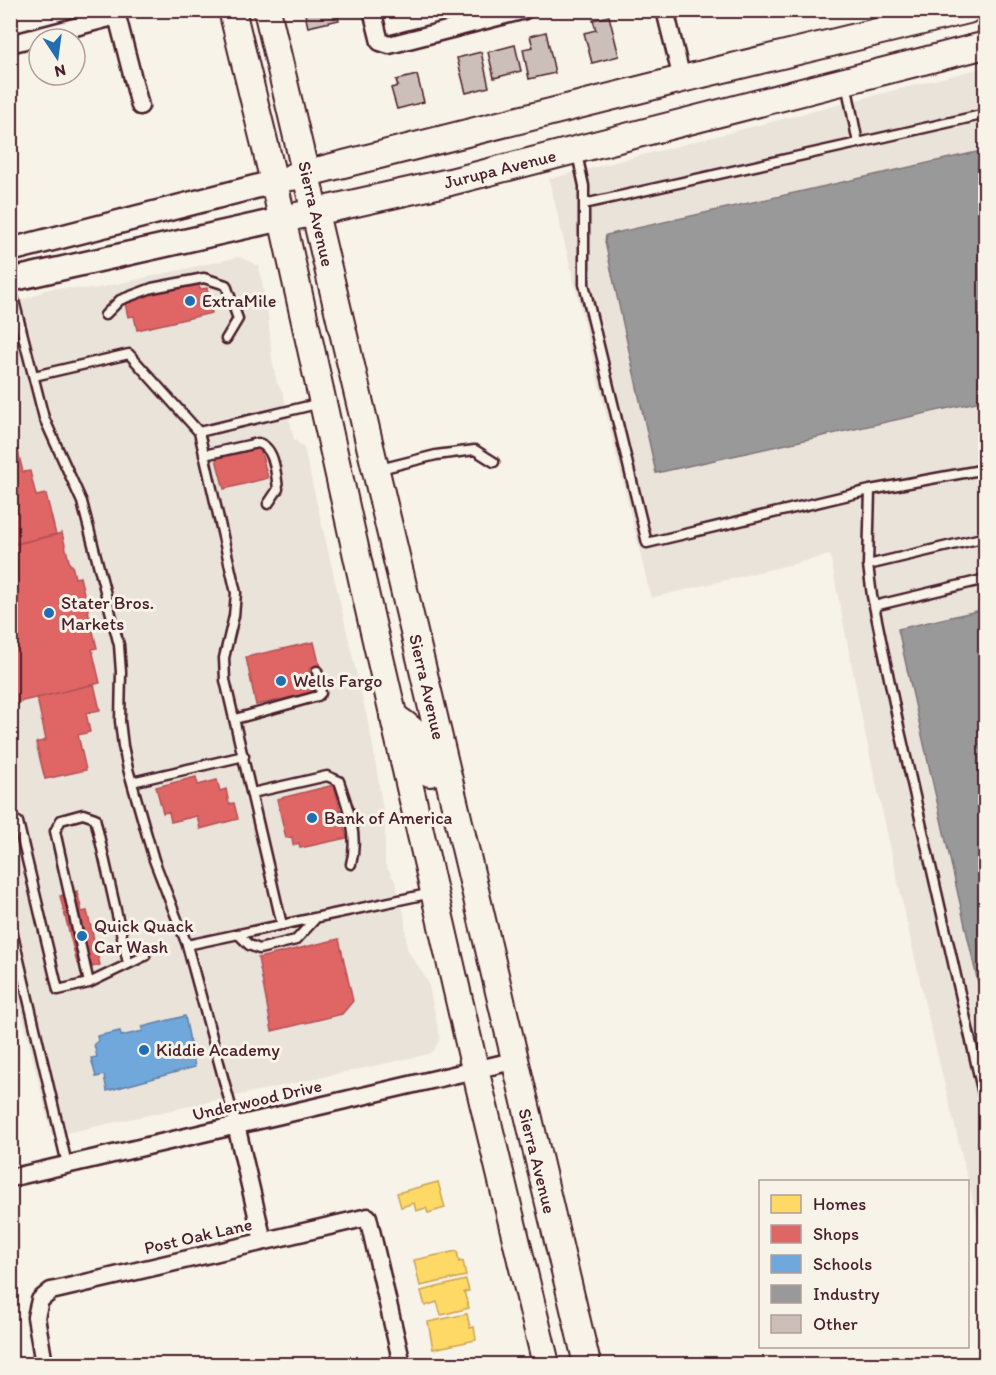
<svg xmlns="http://www.w3.org/2000/svg" width="996" height="1375" viewBox="0 0 996 1375" font-family="Itim,sans-serif">
  <style>
    .built { fill: #eae3da }
    .homes { fill: #ffd966; stroke: #c9a154; stroke-width: 1.5 }
    .shops { fill: #e06666; stroke: #b35154; stroke-width: 1.5 }
    .schools { fill: #6fa8dc; stroke: #647fa7; stroke-width: 1.5 }
    .industry { fill: #999; stroke: #817478; stroke-width: 1.5 }
    .building { fill: #ccbfb9; stroke: #4a1f2b; stroke-width: 1.5 }
    .lines { fill: none; stroke-linecap: round; stroke-linejoin: round }
    .lane-casing { stroke: #4a1f2b; stroke-width: 13 }
    .street-casing { stroke: #4a1f2b; stroke-width: 21 }
    .secondary-casing { stroke: #4a1f2b; stroke-width: 27 }
    .primary-casing { stroke: #4a1f2b; stroke-width: 30 }
    .lane { stroke: #f7f3e8; stroke-width: 8 }
    .street { stroke: #f7f3e8; stroke-width: 16 }
    .secondary { stroke: #f7f3e8; stroke-width: 22 }
    .primary { stroke: #f7f3e8; stroke-width: 26 }
    .poi-dot { fill: #1f6fb2; stroke: #f7f3e8; stroke-width: 2 }
    .labels { text-anchor: middle; dominant-baseline: central; stroke-width: 6; stroke-linejoin: round; paint-order: stroke }
    .street-label { font-size: 18px; fill: #4a1f2b; stroke: #f7f3e8 }
    .poi-label { font-size: 18px; fill: #4a1f2b; stroke: #f7f3e8; text-anchor: start }
  </style>
  <rect width="100%" height="100%" fill="#f7f3e8"/>
  <filter id="ink" filterUnits="userSpaceOnUse"><feTurbulence type="fractalNoise" baseFrequency=".0167" numOctaves="2"/><feDisplacementMap in="SourceGraphic" scale="12" xChannelSelector="R" yChannelSelector="G"/><feConvolveMatrix kernelMatrix="1 2 1 2 8 2 1 2 1" color-interpolation-filters="sRGB"/></filter>
  <g filter="url(#ink)">
    <path class="built" d="M 985,67 L 985,1250 L 925,1004 L 866,738 L 830,555 L 651,598 L 549,179 Z
      M 239,257 L 259,266 L 268,315 L 272,359 L 277,383 L 283,393 L 294,439 L 304,448 L 371,735 L 385,822 L 385,864 L 396,883 L 404,913 L 407,949 L 428,982 L 440,1038 L 435,1049 L 429,1054 L 52,1136 L 11,971 L 10,302 L 32,297 L 45,290 L 56,288 L 94,289 Z"/>
    <path class="homes" d="M 438,1182 L 445,1208 L 428,1213 L 426,1208 L 416,1211 L 414,1203 L 401,1207 L 397,1193 Z
      M 457,1251 L 459,1262 L 463,1261 L 466,1276 L 420,1286 L 414,1260 Z
      M 466,1280 L 469,1291 L 464,1292 L 469,1308 L 441,1315 L 437,1302 L 425,1306 L 421,1291 Z
      M 467,1314 L 470,1328 L 474,1327 L 476,1340 L 433,1349 L 428,1322 Z"/>
    <path class="shops" d="M 198,283 L 200,289 L 207,288 L 212,313 L 137,330 L 134,316 L 128,317 L 125,303 L 132,301 L 131,298 Z
      M 10,419 L 23,472 L 30,471 L 36,496 L 46,494 L 56,535 L 16,544 L 10,523 Z
      M 260,448 L 268,478 L 224,489 L 216,459 Z
      M 62,533 L 70,565 L 72,565 L 75,578 L 80,577 L 97,648 L 92,649 L 100,683 L 10,704 L 10,545 Z
      M 314,642 L 320,667 L 309,669 L 314,692 L 256,705 L 246,657 Z
      M 94,684 L 100,710 L 86,713 L 90,732 L 78,735 L 86,770 L 45,779 L 36,743 L 46,740 L 37,698 Z
      M 196,777 L 198,785 L 217,780 L 220,791 L 226,789 L 229,804 L 234,803 L 238,819 L 200,829 L 197,816 L 171,822 L 169,812 L 163,813 L 156,787 Z
      M 334,785 L 347,838 L 300,848 L 299,843 L 293,845 L 292,837 L 286,838 L 277,799 Z
      M 77,891 L 82,912 L 87,911 L 100,965 L 92,967 L 90,960 L 77,963 L 60,896 Z
      M 339,939 L 353,1001 L 342,1014 L 272,1031 L 258,958 Z"/>
    <path class="schools" d="M 185,1016 L 195,1067 L 107,1091 L 104,1075 L 96,1077 L 91,1058 L 97,1057 L 94,1044 L 98,1041 L 97,1036 L 120,1031 L 121,1036 L 143,1031 L 142,1027 Z"/>
    <path class="industry" d="M 986,150 L 986,400 L 656,473 L 605,242 L 606,235 Z
      M 986,609 L 986,1018 L 898,629 Z"/>
    <path class="building" d="M 304,10 L 336,10 L 339,20 L 308,27 Z
      M 609,16 L 619,56 L 592,63 L 584,33 L 596,30 L 593,20 Z
      M 546,32 L 555,73 L 529,79 L 523,49 L 533,47 L 530,36 Z
      M 515,45 L 521,71 L 494,78 L 488,52 Z
      M 481,52 L 489,87 L 466,93 L 457,58 Z
      M 417,75 L 424,102 L 397,109 L 391,88 L 398,86 L 396,80 Z"/>
    <g class="lines">
      <g class="lane-casing">
        <path id="lane" d="M 846,83 L 858,143 L 986,114
          M 577,154 L 584,186 L 584,284 L 647,543 L 870,490
          M 584,204 L 858,143
          M 10,285 L 44,418 L 82,502 L 119,645 L 121,672 L 120,721 L 123,746 L 128,769 L 154,860 L 187,945 L 236,1125
          M 105,315 L 120,300 L 152,288 L 204,278 L 226,285 L 238,319 L 226,339
          M 34,376 L 129,354 L 199,432 L 236,593 L 234,616 L 224,658 L 225,680 L 282,925
          M 199,432 L 321,403
          M 204,455 L 258,443 C 275,447 276,474 278,489 L 268,504
          M 380,469 L 436,455 L 475,450 L 494,462
          M 986,537 L 868,565 L 872,596 L 898,722 L 986,1107
          M 868,565 L 870,490 L 986,469
          M 874,606 L 986,579
          M 235,719 L 318,696 L 321,693 L 317,671
          M 132,782 L 244,756
          M 252,793 L 327,776 L 339,781 C 348,808 359,836 351,864
          M 18,822 L 58,990 L 89,983 L 145,956
          M 10,922 L 67,1164
          M 238,934 L 249,945 L 259,949 L 296,940 L 316,918
          M 187,945 L 432,893
          M 89,983 L 55,831 L 61,820 L 83,814 L 95,818 L 128,963"/>
      </g>
      <g class="street-casing">
        <path id="street" d="M 372,10 L 380,42 L 389,45 L 525,10
          M 665,10 L 682,79
          M 10,44 L 117,16 L 140,106
          M 236,1125 L 263,1241
          M 10,1178 L 513,1061
          M 44,1364 L 36,1317 L 40,1300 L 51,1291 L 368,1217 L 402,1364"/>
      </g>
      <g class="secondary-casing">
        <path id="secondary" d="M 10,250 L 274,182
          M 10,280 L 282,219"/>
      </g>
      <g class="primary-casing">
        <path id="primary" d="M 232,10 L 274,182 L 366,597 L 475,1069 L 546,1364
          M 267,10 C 377,461 478,914 587,1364
          M 292,177 L 682,79 L 968,10
          M 297,216 L 450,182 L 986,45
          M 393,716 C 423,736 421,738 430,773"/>
      </g>
      <use href="#lane" class="lane"/>
      <use href="#street" class="street"/>
      <use href="#secondary" class="secondary"/>
      <use href="#primary" class="primary"/>
    </g>
  </g>
  <g class="poi-dot">
    <circle cx="190" cy="301" r="6"/>
    <circle cx="49" cy="613" r="6"/>
    <circle cx="281" cy="681" r="6"/>
    <circle cx="312" cy="818" r="6"/>
    <circle cx="82" cy="936" r="6"/>
    <circle cx="144" cy="1050" r="6"/>
  </g>
  <g class="labels">
    <g class="street-label">
      <text transform="translate(500 169) rotate(-14)">Jurupa Avenue</text>
      <text transform="translate(316 214) rotate(77)">Sierra Avenue</text>
      <text transform="translate(427 687) rotate(77)">Sierra Avenue</text>
      <text transform="translate(257 1100) rotate(-13)">Underwood Drive</text>
      <text transform="translate(537 1161) rotate(76)">Sierra Avenue</text>
      <text transform="translate(198 1236) rotate(-13)">Post Oak Lane</text>
    </g>
    <g class="poi-label">
      <text x="202" y="301">ExtraMile</text>
      <text x="61" y="603">Stater Bros.<tspan x="61" dy="21">Markets</tspan></text>
      <text x="293" y="681">Wells Fargo</text>
      <text x="324" y="818">Bank of America</text>
      <text x="94" y="926">Quick Quack<tspan x="94" dy="21">Car Wash</tspan></text>
      <text x="156" y="1050">Kiddie Academy</text>
    </g>
  </g>
  <rect width="996" height="1375" fill="none" stroke="#f7f3e8" stroke-width="36"/>
  <rect x="18" y="18" width="960" height="1339" fill="none" stroke="#4a1f2b" stroke-width="2" filter="url(#ink)"/>
  <rect x="759" y="1180" width="210" height="168" fill="#f7f3e8" stroke="#b29e9c" stroke-width="1.5"/>
  <rect x="771" y="1195" width="30" height="18" fill="#ffd966" stroke="#b29e9c" stroke-width="1.5"/>
  <text x="813" y="1210" font-size="18" fill="#4a1f2b">Homes</text>
  <rect x="771" y="1225" width="30" height="18" fill="#e06666" stroke="#b29e9c" stroke-width="1.5"/>
  <text x="813" y="1240" font-size="18" fill="#4a1f2b">Shops</text>
  <rect x="771" y="1255" width="30" height="18" fill="#6fa8dc" stroke="#b29e9c" stroke-width="1.5"/>
  <text x="813" y="1270" font-size="18" fill="#4a1f2b">Schools</text>
  <rect x="771" y="1285" width="30" height="18" fill="#999999" stroke="#b29e9c" stroke-width="1.5"/>
  <text x="813" y="1300" font-size="18" fill="#4a1f2b">Industry</text>
  <rect x="771" y="1315" width="30" height="18" fill="#ccbfb9" stroke="#b29e9c" stroke-width="1.5"/>
  <text x="813" y="1330" font-size="18" fill="#4a1f2b">Other</text>
  <g transform="translate(57 57) rotate(167)"><circle r="28" fill="#f7f3e8" stroke="#b29e9c" stroke-width="1.5"/>
  <path d="M0-4.5L10 22L0 15L-10 22Z" fill="#1f6fb2"/>
  <text y="-9" font-size="16" font-weight="bold" text-anchor="middle" fill="#4a1f2b">N</text>
  </g>
</svg>
